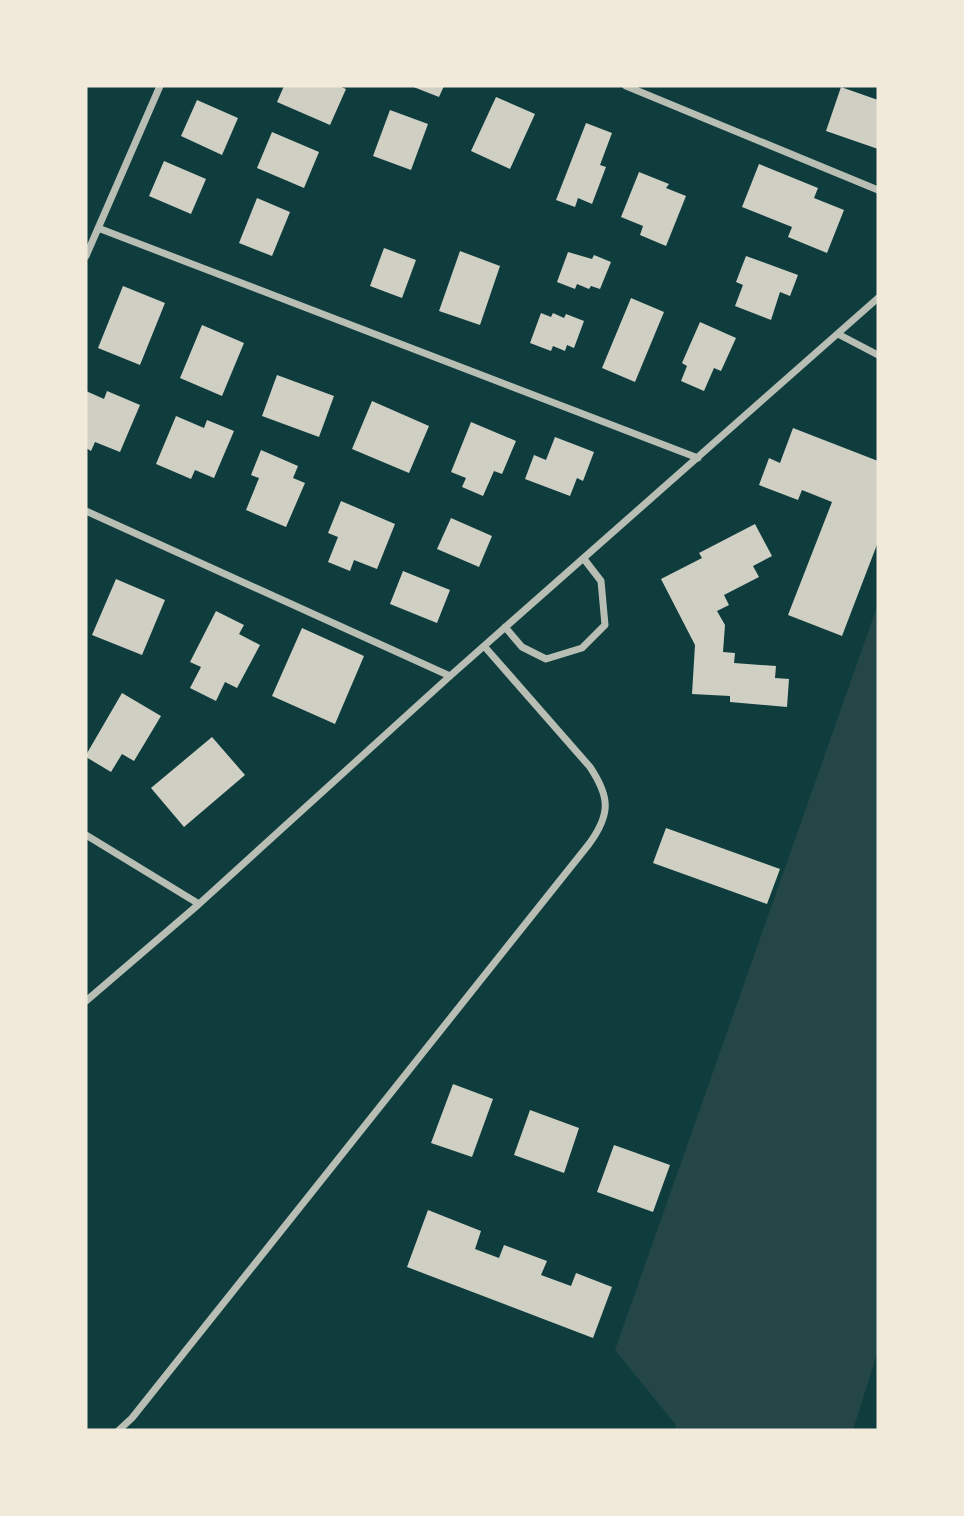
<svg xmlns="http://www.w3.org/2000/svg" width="964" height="1516" viewBox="0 0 964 1516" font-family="Raleway,sans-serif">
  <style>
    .green { fill: #244646 }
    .building { fill: #cfcfc3 }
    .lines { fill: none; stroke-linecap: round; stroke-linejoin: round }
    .minor { stroke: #b8beb3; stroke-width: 7 }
  </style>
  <rect width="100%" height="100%" fill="#0f3d3e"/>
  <path class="green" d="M 878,604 L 878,1351 L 853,1430 L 674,1430 L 676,1425 L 615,1350 Z"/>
  <path class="building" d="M 284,86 L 339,86 L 346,89 L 330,125 L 277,102 Z
    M 411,86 L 444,86 L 439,97 Z
    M 841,87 L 878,100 L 878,149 L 826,131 Z
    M 496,97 L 535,114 L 510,169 L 471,151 Z
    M 197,100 L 238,118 L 222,155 L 181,136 Z
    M 390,110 L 428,124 L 411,170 L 373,156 Z
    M 586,123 L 612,133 L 600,165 L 606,167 L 592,204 L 578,198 L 575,207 L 556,200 Z
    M 272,132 L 319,152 L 304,188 L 257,168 Z
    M 164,161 L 206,179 L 191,214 L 149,196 Z
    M 759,164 L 818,188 L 814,198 L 844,210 L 827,253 L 788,237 L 792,227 L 742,207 Z
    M 639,172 L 669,184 L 666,188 L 686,196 L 666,246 L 640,235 L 643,226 L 621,217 Z
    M 257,198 L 290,212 L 272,256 L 239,243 Z
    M 384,248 L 416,260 L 402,298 L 370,286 Z
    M 460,251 L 500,266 L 480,325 L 439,311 Z
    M 568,252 L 592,259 L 594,255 L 611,262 L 600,289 L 591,286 L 589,289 L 577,284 L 575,289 L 557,282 Z
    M 746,256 L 798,275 L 790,296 L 780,292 L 771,320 L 735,306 L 743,285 L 736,282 Z
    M 123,286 L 165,303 L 140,365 L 98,348 Z
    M 631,298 L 664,312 L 635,382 L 602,368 Z
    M 541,313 L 551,317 L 553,313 L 564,318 L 566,314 L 584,321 L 574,348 L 567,345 L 565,351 L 553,346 L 551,351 L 530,343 Z
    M 700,322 L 736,338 L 721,371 L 714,368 L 704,391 L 681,381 L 687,366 L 682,363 Z
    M 202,325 L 244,343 L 222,396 L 180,378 Z
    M 277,375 L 334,396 L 319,437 L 262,416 Z
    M 86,391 L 104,399 L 107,391 L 140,405 L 120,452 L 95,442 L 91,451 L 86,448 Z
    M 372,401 L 429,426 L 409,473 L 352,449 Z
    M 176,416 L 204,428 L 207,420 L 234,431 L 214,478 L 195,470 L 191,479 L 156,464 Z
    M 471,422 L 516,441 L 502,474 L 494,471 L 483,496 L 462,487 L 466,478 L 451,472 Z
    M 793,428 L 878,461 L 878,542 L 842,636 L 788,615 L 832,502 L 802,490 L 798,500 L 759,485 L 769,458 L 780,463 Z
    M 555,437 L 594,452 L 583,481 L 577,478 L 570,496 L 525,479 L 534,455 L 546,460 Z
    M 261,450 L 298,466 L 293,478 L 305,483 L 286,527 L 246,510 L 259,478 L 251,475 Z
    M 341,501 L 395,524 L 377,569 L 354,560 L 350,571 L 328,562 L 338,537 L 328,533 Z
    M 451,518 L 492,536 L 479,567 L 437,549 Z
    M 755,524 L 772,556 L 753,566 L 759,577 L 724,595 L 729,605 L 717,611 L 725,625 L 723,652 L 735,653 L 734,663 L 776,666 L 775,678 L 789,679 L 787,707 L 730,702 L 730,696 L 692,694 L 695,645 L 661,579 L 702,558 L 699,553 Z
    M 403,571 L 450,590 L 437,623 L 390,604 Z
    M 116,579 L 165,600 L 142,655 L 92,635 Z
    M 216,611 L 244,625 L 239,634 L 260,645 L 237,688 L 225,682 L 216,701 L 190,688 L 201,667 L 190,662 Z
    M 302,628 L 364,656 L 335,724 L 272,696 Z
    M 122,693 L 161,716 L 134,761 L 122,754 L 111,772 L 86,757 L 86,755 Z
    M 212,737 L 245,775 L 184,827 L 151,788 Z
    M 666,828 L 780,869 L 767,904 L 653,863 Z
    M 453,1084 L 493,1099 L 472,1157 L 431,1143 Z
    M 530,1110 L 579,1128 L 564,1173 L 514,1155 Z
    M 614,1145 L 670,1165 L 653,1212 L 597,1192 Z
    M 428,1210 L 481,1231 L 475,1249 L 499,1258 L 504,1245 L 547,1261 L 541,1275 L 571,1286 L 576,1273 L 612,1287 L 593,1338 L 407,1267 Z"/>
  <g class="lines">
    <path class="minor" d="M 626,86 L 878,190
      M 98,228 L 698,458
      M 86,256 L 160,86
      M 838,334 L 878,355
      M 86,511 L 450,676
      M 505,627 L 522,647 L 546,659 L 582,648 L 605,625 L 601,581 L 584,559
      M 86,835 L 199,904
      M 86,1001 L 199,904 L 450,676 L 878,298
      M 119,1430 L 132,1418 L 589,844 C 611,814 610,797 590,767 L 484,646"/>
  </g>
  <rect width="964" height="1516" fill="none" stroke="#f1e9da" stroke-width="175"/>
</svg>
